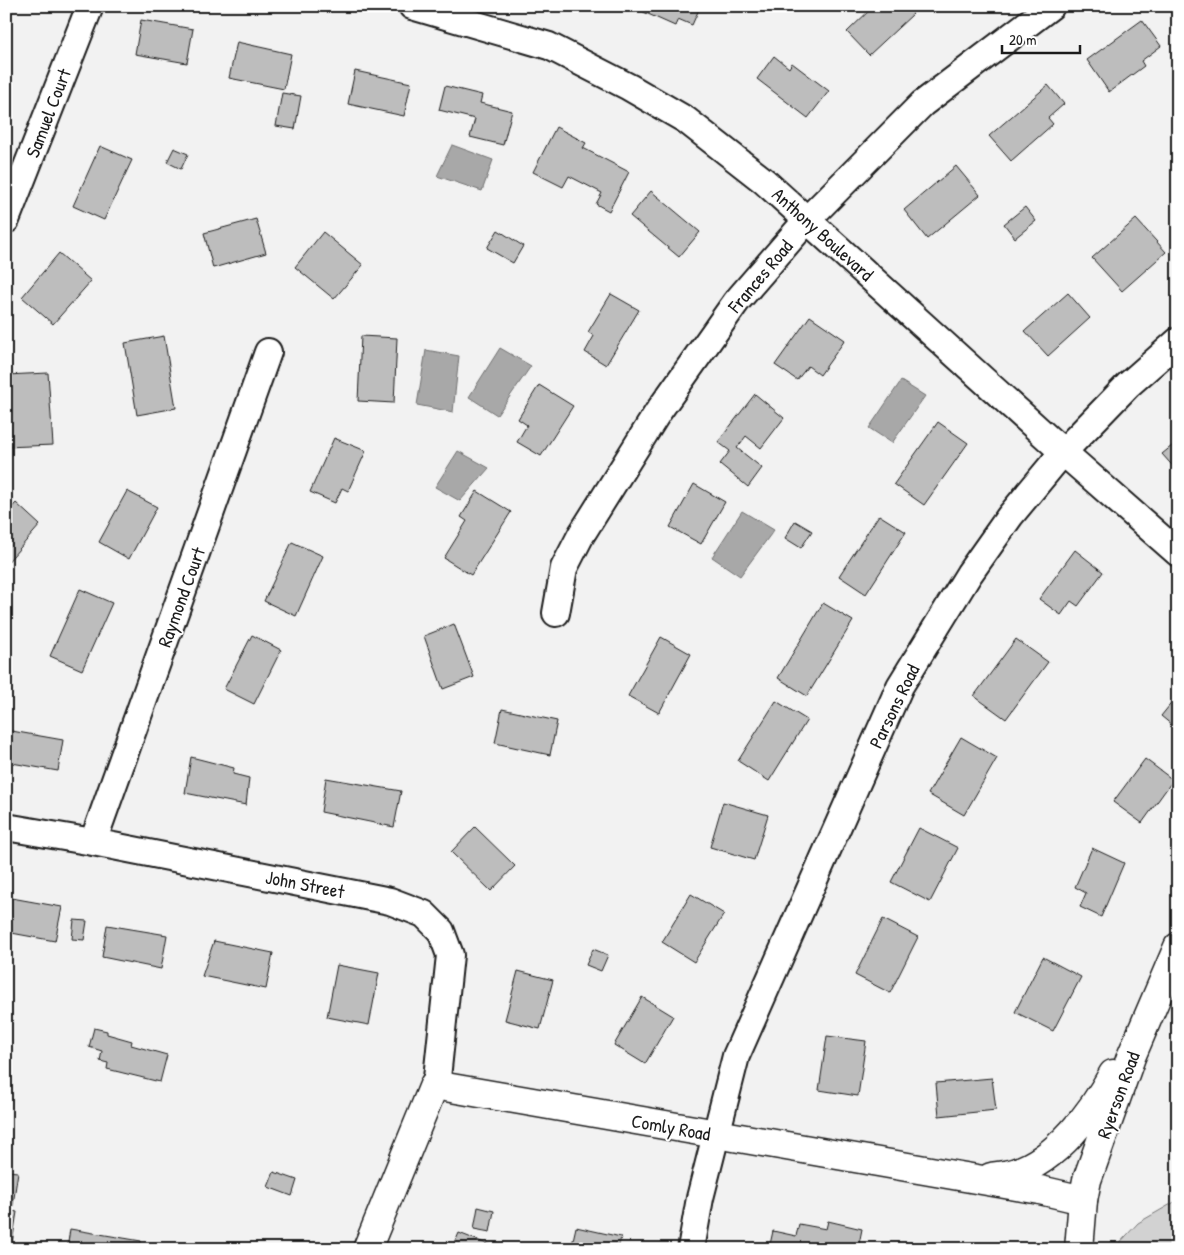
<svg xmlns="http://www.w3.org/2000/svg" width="1184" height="1255" viewBox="0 0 1184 1255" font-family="'Patrick Hand',sans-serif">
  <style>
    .green { fill: #d2d2d2; stroke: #777 }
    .water { fill: #a8a8a8; stroke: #707070 }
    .building { fill: #bdbdbd; stroke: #1c1c1c }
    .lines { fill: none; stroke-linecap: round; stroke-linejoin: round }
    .minor-casing { stroke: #1c1c1c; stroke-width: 30 }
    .tertiary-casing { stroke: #1c1c1c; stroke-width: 31 }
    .secondary-casing { stroke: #1c1c1c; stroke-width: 31 }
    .minor { stroke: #fff; stroke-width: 26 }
    .tertiary { stroke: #fff; stroke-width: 28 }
    .secondary { stroke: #fff; stroke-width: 28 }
    .labels { text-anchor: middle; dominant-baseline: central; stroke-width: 4; stroke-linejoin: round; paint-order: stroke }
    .street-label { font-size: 19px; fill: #1c1c1c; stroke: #fff }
  </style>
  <rect width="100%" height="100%" fill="#f2f2f2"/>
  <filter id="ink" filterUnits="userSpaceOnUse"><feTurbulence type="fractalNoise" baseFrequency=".02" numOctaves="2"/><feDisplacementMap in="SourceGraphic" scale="10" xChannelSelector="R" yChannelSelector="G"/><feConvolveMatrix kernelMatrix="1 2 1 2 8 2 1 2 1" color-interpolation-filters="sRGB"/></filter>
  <g filter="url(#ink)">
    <path class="green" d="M 1178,1200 L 1178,1249 L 1114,1249 L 1138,1223 Z"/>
    <path class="water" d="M 452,145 L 493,160 L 482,191 L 437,176 Z
      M 500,348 L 531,366 L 497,415 L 469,397 Z
      M 426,350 L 459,356 L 453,412 L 417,405 Z
      M 901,381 L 925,396 L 892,443 L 869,428 Z
      M 458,451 L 489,468 L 460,501 L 435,487 Z
      M 742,511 L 774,530 L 740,576 L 712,557 Z"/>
    <path class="building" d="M 6,6 L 13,6 L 10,20 L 6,19 Z
      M 630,6 L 698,6 L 700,7 L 692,25 L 678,19 L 675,26 Z
      M 874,6 L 906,6 L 913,14 L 869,55 L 847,32 Z
      M 141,20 L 193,29 L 187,63 L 135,54 Z
      M 1142,20 L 1161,46 L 1141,61 L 1144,66 L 1109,92 L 1087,60 Z
      M 237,42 L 291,54 L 284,89 L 229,78 Z
      M 774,56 L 789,68 L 792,63 L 829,91 L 808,118 L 757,79 Z
      M 355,71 L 411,83 L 404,116 L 348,104 Z
      M 1048,85 L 1064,104 L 1048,118 L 1053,124 L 1011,161 L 989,136 Z
      M 445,86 L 482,95 L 480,103 L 512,111 L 503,145 L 470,137 L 475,119 L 439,110 Z
      M 282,93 L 301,96 L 295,129 L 276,126 Z
      M 556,127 L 586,143 L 583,148 L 629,172 L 609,211 L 596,204 L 602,193 L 569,176 L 563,187 L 533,172 Z
      M 100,146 L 132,160 L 104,220 L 73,206 Z
      M 174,148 L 188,154 L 181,169 L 167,162 Z
      M 956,166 L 980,195 L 927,239 L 904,210 Z
      M 651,191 L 700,232 L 679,257 L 630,216 Z
      M 1025,207 L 1036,221 L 1015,238 L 1004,224 Z
      M 256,219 L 266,253 L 213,268 L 204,233 Z
      M 1136,219 L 1166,252 L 1122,291 L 1092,258 Z
      M 498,230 L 523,246 L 513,263 L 487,248 Z
      M 323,232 L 363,265 L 334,299 L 295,267 Z
      M 59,253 L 91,281 L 53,324 L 22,297 Z
      M 1068,293 L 1090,318 L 1048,356 L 1025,331 Z
      M 611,294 L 639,310 L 606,365 L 585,352 L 594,336 L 588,332 Z
      M 810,316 L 845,340 L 820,375 L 808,366 L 797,380 L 775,365 Z
      M 164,336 L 176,408 L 137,415 L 125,343 Z
      M 361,336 L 397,338 L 394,403 L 358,401 Z
      M 48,373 L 53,445 L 6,447 L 6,375 Z
      M 539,385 L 573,406 L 541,456 L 517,442 L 527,425 L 518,419 Z
      M 755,394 L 784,418 L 761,448 L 746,436 L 737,448 L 762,468 L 748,487 L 720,464 L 730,451 L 718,442 Z
      M 938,422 L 968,443 L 924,505 L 894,484 Z
      M 334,438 L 366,451 L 348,491 L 342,488 L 335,503 L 310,492 Z
      M 1178,441 L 1178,472 L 1162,454 Z
      M 694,484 L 725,502 L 701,544 L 670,527 Z
      M 127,491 L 157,507 L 129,559 L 99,542 Z
      M 477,491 L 511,512 L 471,575 L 444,558 L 467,521 L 461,517 Z
      M 16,503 L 40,525 L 6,564 L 6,514 Z
      M 879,515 L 906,532 L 866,594 L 839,576 Z
      M 795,521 L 812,531 L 801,548 L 785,538 Z
      M 292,542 L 323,556 L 296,616 L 264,601 Z
      M 1075,550 L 1103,572 L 1078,606 L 1071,601 L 1061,615 L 1039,599 Z
      M 80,589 L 112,603 L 82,670 L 50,656 Z
      M 823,603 L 853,621 L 807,696 L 778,678 Z
      M 454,624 L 474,677 L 443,689 L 424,636 Z
      M 252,635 L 281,650 L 254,704 L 224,689 Z
      M 661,637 L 691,654 L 659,713 L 628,696 Z
      M 1016,639 L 1048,662 L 1006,719 L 974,696 Z
      M 1178,695 L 1178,730 L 1161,716 Z
      M 776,701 L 807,720 L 769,781 L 738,761 Z
      M 502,709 L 557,721 L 550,755 L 495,743 Z
      M 6,730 L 63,740 L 58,771 L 6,762 Z
      M 961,737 L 997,758 L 964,815 L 928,794 Z
      M 191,757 L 234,768 L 233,774 L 249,778 L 246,805 L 185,793 Z
      M 1145,759 L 1173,780 L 1142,823 L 1113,802 Z
      M 326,778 L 401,791 L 394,827 L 321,812 Z
      M 723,802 L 768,815 L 754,860 L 710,847 Z
      M 475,827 L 515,866 L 491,891 L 451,852 Z
      M 919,828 L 958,848 L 930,902 L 891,882 Z
      M 1092,848 L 1124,863 L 1101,917 L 1080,907 L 1086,893 L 1075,887 Z
      M 691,894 L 724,914 L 694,962 L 662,942 Z
      M 6,897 L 62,907 L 55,941 L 6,932 Z
      M 883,919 L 918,937 L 890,993 L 855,975 Z
      M 74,920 L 87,921 L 84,940 L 72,939 Z
      M 107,925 L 167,935 L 161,969 L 102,957 Z
      M 214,941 L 273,953 L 266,989 L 202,976 Z
      M 593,949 L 608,955 L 601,971 L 586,965 Z
      M 1043,957 L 1081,977 L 1053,1031 L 1015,1012 Z
      M 337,965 L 379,973 L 369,1025 L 327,1017 Z
      M 518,971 L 553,980 L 540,1029 L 505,1020 Z
      M 642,997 L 673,1016 L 645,1064 L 614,1045 Z
      M 94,1028 L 107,1031 L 107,1034 L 132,1041 L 131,1045 L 167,1055 L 160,1082 L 107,1069 L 108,1063 L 100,1061 L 102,1051 L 89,1047 Z
      M 827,1036 L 866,1041 L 858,1096 L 819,1090 Z
      M 992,1078 L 996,1110 L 939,1116 L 936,1083 Z
      M 6,1171 L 18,1172 L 12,1211 L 17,1212 L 11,1249 L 6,1249 Z
      M 274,1172 L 297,1180 L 292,1196 L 268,1187 Z
      M 478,1207 L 494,1211 L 490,1232 L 474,1229 Z
      M 828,1221 L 862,1229 L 858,1249 L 769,1249 L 773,1231 L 796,1236 L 799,1224 L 826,1229 Z
      M 576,1227 L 621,1237 L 618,1249 L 571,1249 Z
      M 70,1229 L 141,1241 L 140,1249 L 67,1249 Z
      M 459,1233 L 497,1248 L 497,1249 L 452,1249 Z"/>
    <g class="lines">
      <g class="minor-casing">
        <path id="minor" d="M 412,6 L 549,46 L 629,87 L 686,120 L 764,181 L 1063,452 L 1178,553
          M 6,220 L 90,6
          M 556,613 L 564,568 L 581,535 L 658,412 L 736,302 L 807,220 L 922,104 L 1051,6
          M 6,827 L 93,842 L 390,901 L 424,914 L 441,931 L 450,955 L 437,1078 L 434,1085
          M 93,842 L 268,352
          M 691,1249 L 700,1198 L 736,1056 L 900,686 L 969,574 L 1010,516 L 1063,452 L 1128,385 L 1178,341"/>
      </g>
      <g class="tertiary-casing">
        <path id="tertiary" d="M 1079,1249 L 1083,1200"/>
      </g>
      <g class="secondary-casing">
        <path id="secondary" d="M 991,1177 C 998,1176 1007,1175 1014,1173 C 1057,1160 1093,1111 1113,1074
          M 367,1249 L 434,1085 L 1040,1190 L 1083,1200 L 1087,1180 L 1131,1057 L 1178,947"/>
      </g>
      <use href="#minor" class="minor"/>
      <use href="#tertiary" class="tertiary"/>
      <use href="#secondary" class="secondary"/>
    </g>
  </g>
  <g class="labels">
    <g class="street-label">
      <text transform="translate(48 113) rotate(-69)">Samuel Court</text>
      <text transform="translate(823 234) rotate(42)">Anthony Boulevard</text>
      <text transform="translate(760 276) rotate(-50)">Frances Road</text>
      <text transform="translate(181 597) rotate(-70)">Raymond Court</text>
      <text transform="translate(894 706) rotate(-64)">Parsons Road</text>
      <text transform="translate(305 884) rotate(11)">John Street</text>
      <text transform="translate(1118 1095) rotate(-70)">Ryerson Road</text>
      <text transform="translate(671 1127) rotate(10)">Comly Road</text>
    </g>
  </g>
  <rect width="1184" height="1255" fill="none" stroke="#fff" stroke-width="25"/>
  <rect x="12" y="12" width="1159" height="1230" fill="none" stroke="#1c1c1c" stroke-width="2" filter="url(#ink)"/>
  <path d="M1002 45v8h78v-8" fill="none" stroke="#1c1c1c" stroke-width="2.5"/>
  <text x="1009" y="45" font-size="15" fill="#1c1c1c" stroke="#ffffff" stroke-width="4" paint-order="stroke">20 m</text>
</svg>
